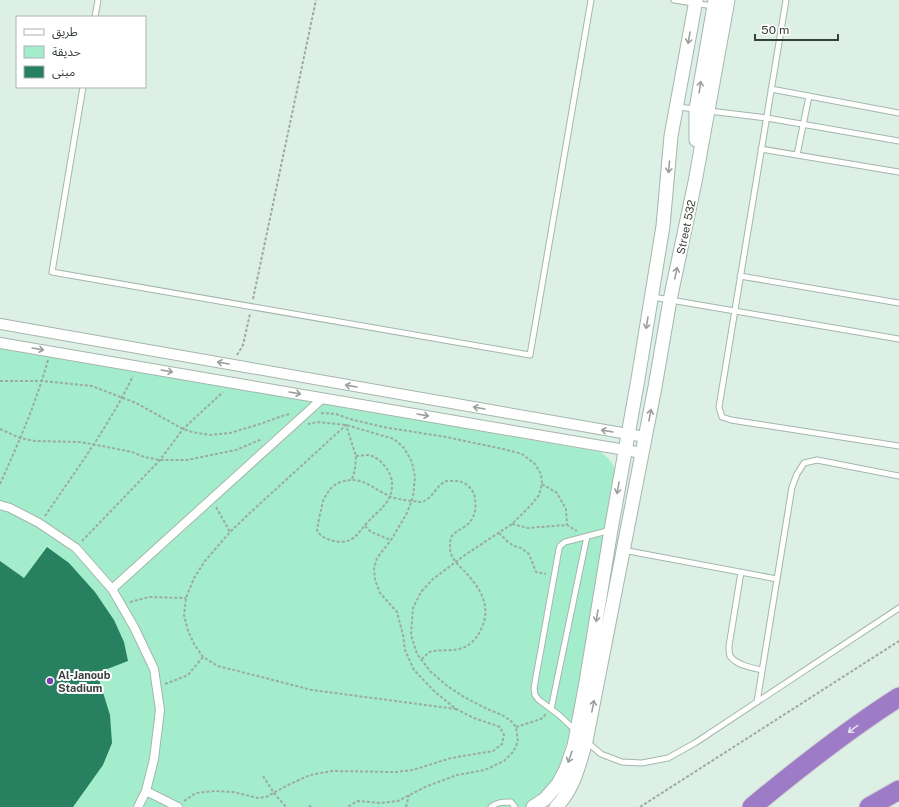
<svg xmlns="http://www.w3.org/2000/svg" width="899" height="807" viewBox="0 0 899 807" font-family="'Public Sans','Noto Sans Arabic',sans-serif">
  <style>
    .green { fill: #a4edcc }
    .building { fill: #27805f }
    .lines { fill: none; stroke-linecap: round; stroke-linejoin: round }
    .service-casing { stroke: #a4b6ad; stroke-width: 7 }
    .pedestrian-casing { stroke: #a4b6ad; stroke-width: 10 }
    .minor-casing { stroke: #a4b6ad; stroke-width: 12 }
    .tertiary-casing { stroke: #a4b6ad; stroke-width: 15 }
    .motorway-casing { stroke: #cfd1d0; stroke-width: 21 }
    .path { stroke: #9baaa2; stroke-width: 2; stroke-dasharray: 3 2; stroke-linecap: butt }
    .service { stroke: #fff; stroke-width: 5 }
    .pedestrian { stroke: #fff; stroke-width: 8 }
    .minor { stroke: #fff; stroke-width: 10 }
    .tertiary { stroke: #fff; stroke-width: 13 }
    .motorway { stroke: #9d7bc6; stroke-width: 19 }
    .oneway { stroke: #9b9f9d }
    .oneway2 { stroke: #e6def1 }
    .poi-dot { fill: #7b3fb5; stroke: #fff; stroke-width: 1.5 }
    .labels { text-anchor: middle; dominant-baseline: central; stroke-width: 4; stroke-linejoin: round; paint-order: stroke }
    .street-label { font-size: 11px; fill: #373f3b; stroke: #fff }
    .poi-label { font-size: 11px; font-weight: bold; fill: #373f3b; stroke: #fff; text-anchor: start }
  </style>
  <rect width="100%" height="100%" fill="#ddf0e6"/>
  <path class="green" d="M 0,346 L 600,452 C 611,459 614,465 618,477 L 569,735 C 562,759 558,778 540,796 C 536,800 530,803 525,807 L 0,807 Z"/>
  <path class="building" d="M 47,547 L 69,563 L 95,592 L 114,620 L 124,642 L 128,661 L 97,673 L 110,715 L 112,743 L 103,765 L 73,807 L 0,807 L 0,561 L 24,578 Z"/>
  <g class="lines">
    <g class="service-casing">
      <path id="service" d="M 674,0 L 713,6
        M 786,0 L 719,407 L 722,417 L 731,420 L 899,446
        M 95,17 L 98,0
        M 83,87 L 52,272 L 530,355 L 591,0
        M 771,89 L 899,113
        M 678,107 L 695,109
        M 709,111 L 767,118 L 899,141
        M 761,149 L 899,172
        M 797,155 L 809,96
        M 740,276 L 899,303
        M 653,297 L 899,339
        M 623,550 L 777,579
        M 741,572 L 729,646 C 729,649 729,653 730,656 C 736,665 752,668 762,670
        M 757,702 L 792,487 L 797,474 L 804,463 L 817,460 L 899,476
        M 551,709 L 587,536
        M 576,731 L 559,715 L 539,700 L 535,695 L 534,688 L 559,549 L 560,546 L 565,542 L 611,530
        M 587,742 L 601,754 L 622,762 L 642,763 L 668,758 L 695,743 L 899,608
        M 491,807 C 497,802 503,802 511,802 L 515,807"/>
    </g>
    <g class="pedestrian-casing">
      <path id="pedestrian" d="M 0,505 L 10,508 L 39,523 L 76,548 L 112,589 L 134,627 L 154,669 L 160,710 L 154,759 L 146,791 L 138,807
        M 112,589 L 323,398
        M 146,791 L 178,807"/>
    </g>
    <g class="minor-casing">
      <path id="minor" d="M 0,324 L 645,437
        M 0,343 L 625,450 L 642,453"/>
    </g>
    <g class="tertiary-casing">
      <path id="tertiary" d="M 696,140 L 696,109 L 715,0
        M 533,807 L 545,799 L 558,784 L 566,769 L 574,746 L 585,688 L 611,530 L 638,379 L 663,226 L 671,136 L 696,0
        M 556,807 C 574,789 579,765 586,741 L 655,387 L 670,300 L 695,182 L 728,0"/>
    </g>
    <g class="motorway-casing">
      <path id="motorway" d="M 752,807 C 799,768 847,730 899,697
        M 869,807 L 899,790"/>
    </g>
    <path class="path" d="M 253,299 L 316,0
      M 237,355 L 243,345 L 250,314
      M 0,381 L 42,381 L 92,386 L 136,403 L 183,429 L 192,432 L 210,435 L 230,433 L 260,424 L 285,415 L 291,414
      M 321,413 L 336,414 L 350,419 L 383,427 L 446,437 L 503,449 L 522,454 L 535,464 L 541,474 L 542,484 L 539,495 L 531,505 L 512,524 L 465,555 L 433,579 L 421,592 L 413,608 L 411,635 L 417,654 L 430,671 L 446,685 L 464,697 L 487,709 L 502,715 L 511,721 L 516,727 L 518,742 L 513,752 L 504,761 L 485,770 L 457,775 L 425,787 L 398,801 L 380,803 L 358,801 L 347,807
      M 0,429 L 20,438 L 35,441 L 80,442 L 102,446 L 132,452 L 144,457 L 160,460 L 187,460 L 236,450 L 262,439
      M 356,456 C 360,456 364,455 368,455 C 376,456 383,463 387,469 C 390,473 392,479 392,483 C 393,503 379,509 367,523 C 361,529 358,536 350,540 C 341,544 322,541 317,530 C 317,528 322,505 323,501 C 327,492 332,485 341,482 C 359,476 369,485 383,493 C 386,494 388,496 391,497 C 401,500 412,501 421,502 C 433,500 436,484 447,481 C 449,481 451,481 453,481 C 458,480 463,482 467,485 C 472,489 475,494 475,500 C 477,509 474,519 467,525 C 462,529 453,532 451,538 C 450,541 450,545 450,548 C 450,559 461,567 468,575 C 481,590 491,607 482,627 C 479,635 473,643 465,647 C 454,652 440,649 429,652 L 422,659
      M 352,479 L 355,470 L 356,456 L 346,425 L 252,511 L 230,532 L 205,561 L 194,578 L 186,598 L 184,615 L 188,631 L 194,644 L 203,657 L 218,666 L 312,690 L 456,709
      M 0,484 C 18,444 36,403 48,360
      M 542,484 L 557,493 L 566,509 L 567,525
      M 216,507 L 230,532
      M 45,516 C 76,470 109,426 133,376
      M 512,524 L 528,528 L 567,525 L 577,531
      M 365,526 L 371,532 L 391,540
      M 499,533 L 508,542 L 514,546 L 521,548 L 529,554 L 536,572 L 546,574
      M 82,541 L 160,460 L 183,429 L 223,392
      M 130,602 L 149,597 L 186,598
      M 165,684 L 173,681 L 188,675 L 203,657
      M 516,727 L 541,719 L 546,714
      M 263,776 L 274,793 L 286,807
      M 184,801 L 196,793 L 215,791 L 233,792 L 258,798 L 266,797 L 288,785 L 310,775 L 332,771 L 395,772 L 413,770 L 451,758 L 493,751 L 502,744 L 504,735 L 500,727 L 474,718 L 456,709 L 434,691 L 414,670 L 405,650 L 403,635 L 397,612 L 380,593 L 375,580 L 374,568 L 377,558 L 391,540 L 407,513 L 413,497 L 415,477 L 412,462 L 404,448 L 394,439 L 346,425 L 318,422 L 308,424
      M 309,807 L 310,806 L 311,807
      M 406,807 L 409,795
      M 640,807 L 899,641"/>
    <use href="#service" class="service"/>
    <use href="#pedestrian" class="pedestrian"/>
    <use href="#minor" class="minor"/>
    <use href="#tertiary" class="tertiary"/>
    <use href="#motorway" class="motorway"/>
  </g>
  <defs><path id="oneway-shaft" d="M-6 0H5M1.5-3L5.5 0L1.5 3" fill="none" stroke-width="1.6" stroke-linecap="round" stroke-linejoin="round"/></defs>
  <g class="oneway">
    <use href="#oneway-shaft" transform="translate(689 38) rotate(100)"/>
    <use href="#oneway-shaft" transform="translate(700 87) rotate(-81)"/>
    <use href="#oneway-shaft" transform="translate(669 167) rotate(95)"/>
    <use href="#oneway-shaft" transform="translate(676 273) rotate(-78)"/>
    <use href="#oneway-shaft" transform="translate(647 323) rotate(99)"/>
    <use href="#oneway-shaft" transform="translate(38 349) rotate(10)"/>
    <use href="#oneway-shaft" transform="translate(223 363) rotate(-170)"/>
    <use href="#oneway-shaft" transform="translate(167 371) rotate(10)"/>
    <use href="#oneway-shaft" transform="translate(351 386) rotate(-170)"/>
    <use href="#oneway-shaft" transform="translate(295 393) rotate(10)"/>
    <use href="#oneway-shaft" transform="translate(479 408) rotate(-170)"/>
    <use href="#oneway-shaft" transform="translate(423 415) rotate(10)"/>
    <use href="#oneway-shaft" transform="translate(650 415) rotate(-79)"/>
    <use href="#oneway-shaft" transform="translate(607 431) rotate(-170)"/>
    <use href="#oneway-shaft" transform="translate(618 488) rotate(100)"/>
    <use href="#oneway-shaft" transform="translate(597 616) rotate(99)"/>
    <use href="#oneway-shaft" transform="translate(593 706) rotate(-79)"/>
    <use href="#oneway-shaft" transform="translate(570 757) rotate(109)"/>
  </g>
  <use class="oneway2" href="#oneway-shaft" transform="translate(853 729) rotate(144)"/>
  <circle class="poi-dot" cx="50" cy="681" r="4"/>
  <g class="labels">
    <g class="street-label">
      <text transform="translate(686 227) rotate(-78)">Street 532</text>
    </g>
    <g class="poi-label">
      <text x="58" y="675">Al-Janoub<tspan x="58" dy="13">Stadium</tspan></text>
    </g>
  </g>
  <rect x="16" y="16" width="130" height="72" fill="#ffffff" stroke="#afb2b1"/>
  <rect x="24" y="29" width="20" height="6" fill="#ffffff" stroke="#afb2b1"/>
  <text x="52" y="36" font-size="12" fill="#373f3b">طريق</text>
  <rect x="24" y="46" width="20" height="12" fill="#a4edcc" stroke="#afb2b1"/>
  <text x="52" y="56" font-size="12" fill="#373f3b">حديقة</text>
  <rect x="24" y="66" width="20" height="12" fill="#27805f" stroke="#afb2b1"/>
  <text x="52" y="76" font-size="12" fill="#373f3b">مبنى</text>
  <path d="M755 34v6h83v-6" fill="none" stroke="#373f3b" stroke-width="2"/>
  <text x="761" y="34" font-size="12" fill="#373f3b" stroke="#ffffff" stroke-width="3" paint-order="stroke">50 m</text>
</svg>
